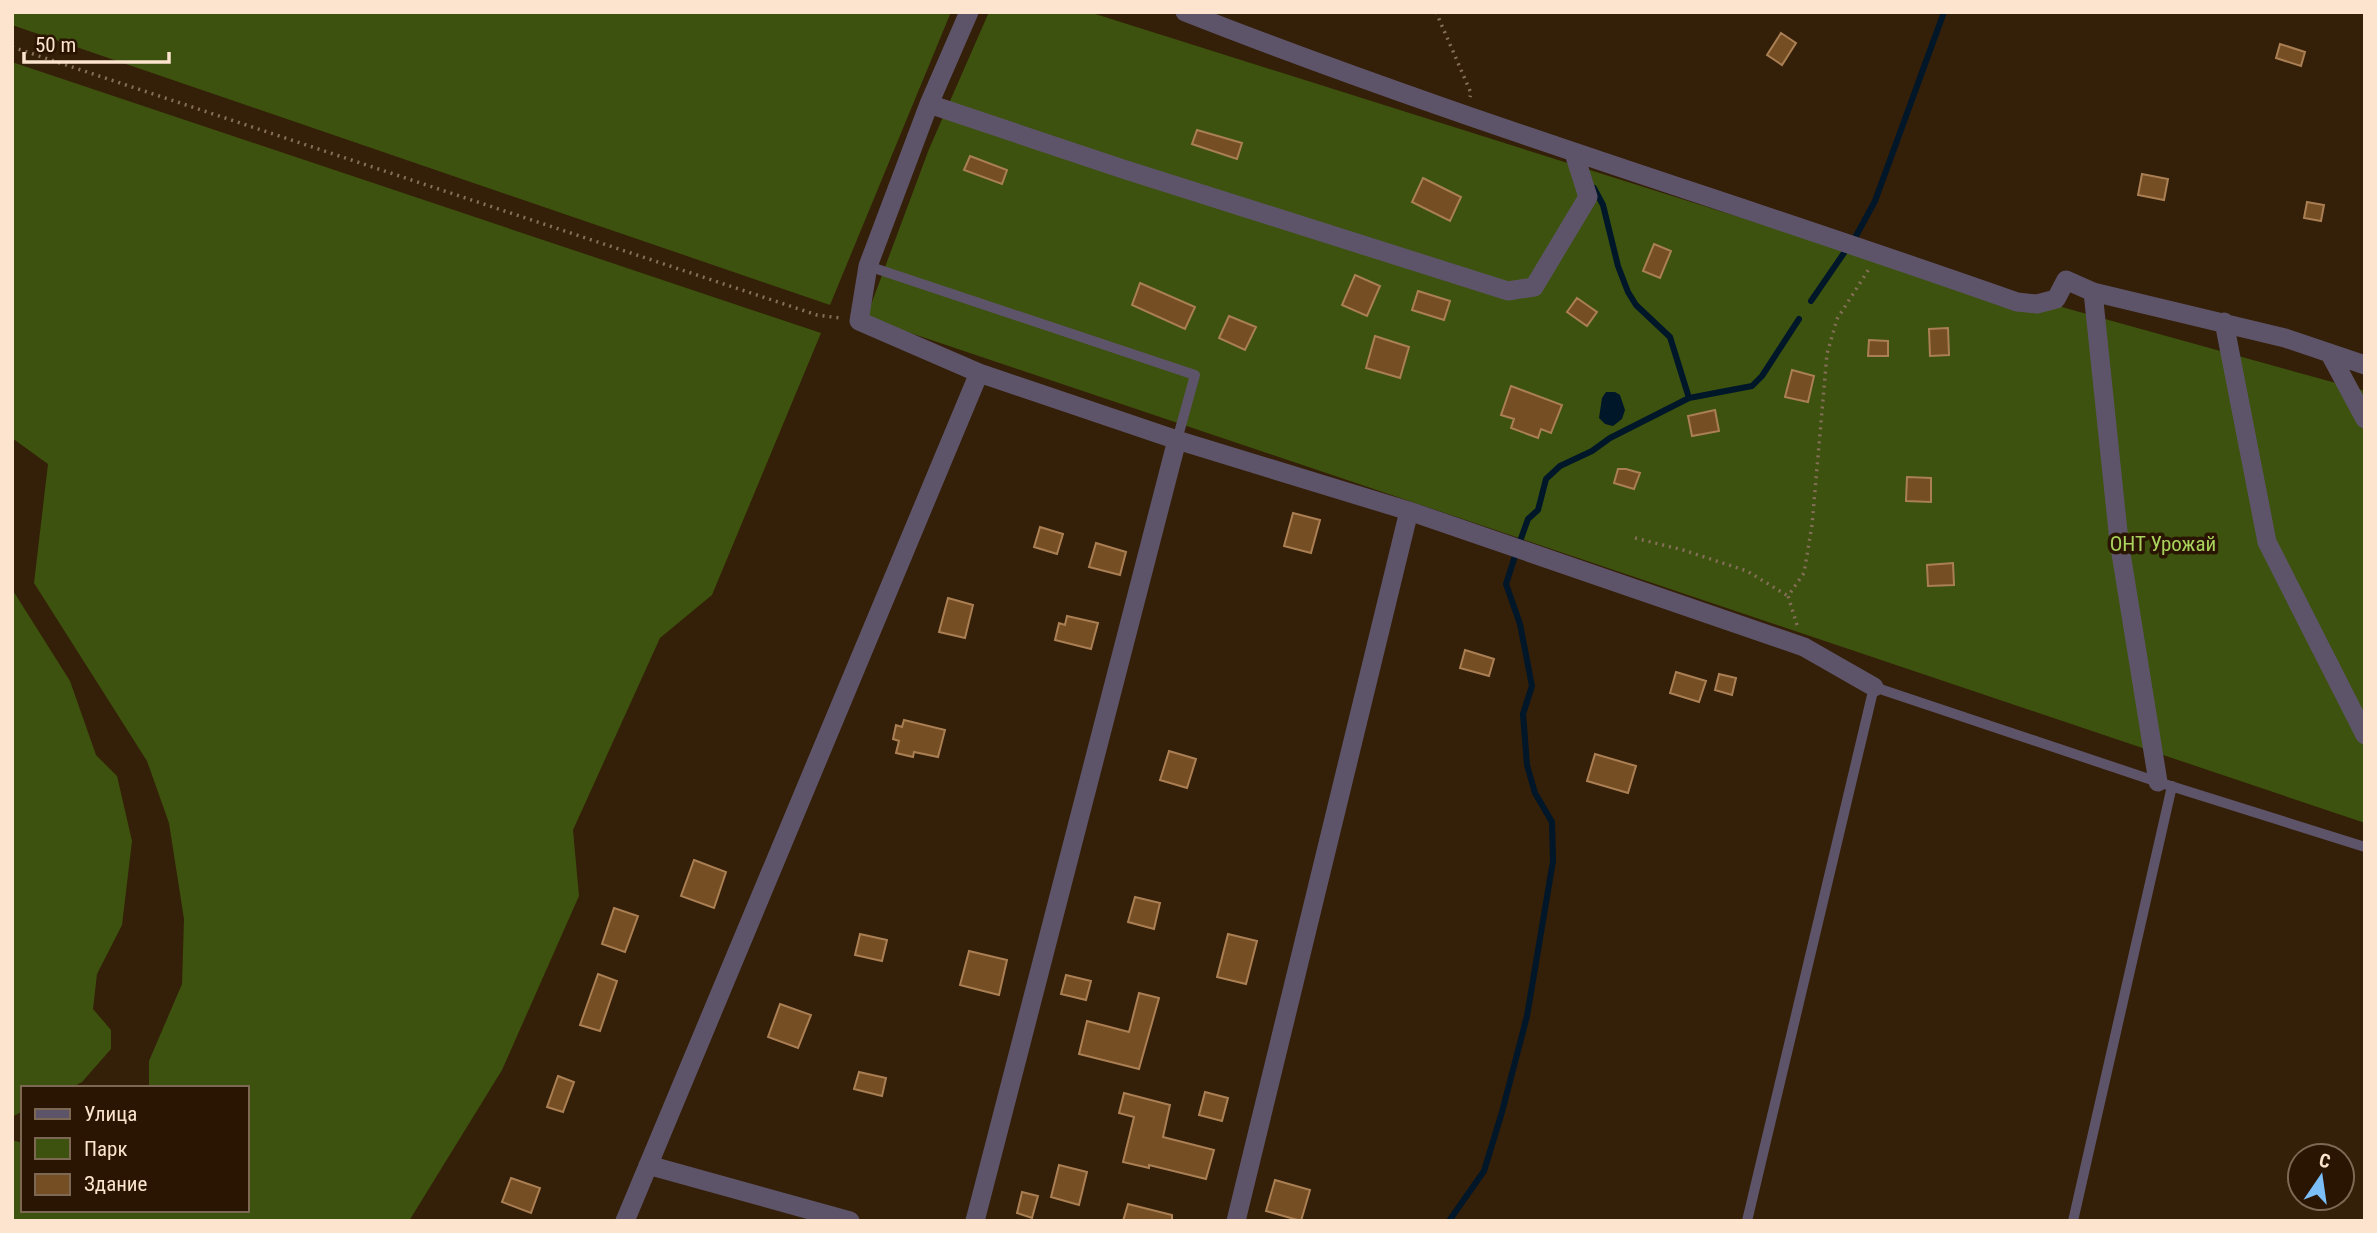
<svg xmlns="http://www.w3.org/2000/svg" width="2377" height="1233" viewBox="0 0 2377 1233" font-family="'Roboto Condensed',sans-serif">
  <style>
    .green { fill: #3d520e }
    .water { fill: #001629 }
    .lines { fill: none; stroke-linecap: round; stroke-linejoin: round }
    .stream { stroke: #001629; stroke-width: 6 }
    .building { fill: #764e24; stroke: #aa7f54; stroke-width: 2 }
    .path { stroke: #856f58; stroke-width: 3.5; stroke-dasharray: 2 5; stroke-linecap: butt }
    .service { stroke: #5e546a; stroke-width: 10 }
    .minor { stroke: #5e546a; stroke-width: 19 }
    .labels { text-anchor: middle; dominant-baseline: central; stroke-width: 7; stroke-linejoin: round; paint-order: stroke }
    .park-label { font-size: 21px; fill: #aad35d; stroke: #291501 }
  </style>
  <rect width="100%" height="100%" fill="#341f08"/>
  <path class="green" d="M 12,12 L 951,12 L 830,305 L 12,25 Z
    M 989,12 L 1089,12 L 1758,223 L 2365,391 L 2365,823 L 866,318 L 929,149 Z
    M 12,62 L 821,333 L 712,595 L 660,638 L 573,830 L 579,896 L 502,1070 L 409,1221 L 12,1221 L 12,1140 L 23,1143 L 23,1210 L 247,1210 L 247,1088 L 149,1088 L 149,1061 L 182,984 L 184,919 L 169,823 L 147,761 L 34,583 L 48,464 L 12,438 Z
    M 12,589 L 70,681 L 96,755 L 117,776 L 132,841 L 122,925 L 97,974 L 93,1009 L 111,1030 L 111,1049 L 82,1082 L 71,1088 L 23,1088 L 23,1111 L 12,1117 Z"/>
  <path class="water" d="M 1606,392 L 1615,392 L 1620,395 L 1625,410 L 1622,419 L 1613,426 L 1605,424 L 1599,418 L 1602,398 Z"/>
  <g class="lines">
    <path class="stream" d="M 1594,188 L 1603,205 L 1618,266 L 1628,292 L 1636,305 L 1670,337 L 1689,398
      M 1856,236 L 1875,201 L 1944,12
      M 1811,301 L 1846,250
      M 1519,544 L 1528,519 L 1538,510 L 1546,479 L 1560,466 L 1592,451 L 1610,438 L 1689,398 L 1752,386 L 1762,376 L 1799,319
      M 1449,1221 L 1484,1171 L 1502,1112 L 1527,1016 L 1553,861 L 1552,822 L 1535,793 L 1527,765 L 1523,714 L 1532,686 L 1520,624 L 1506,584 L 1516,553"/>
  </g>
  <path class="building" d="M 1781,33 L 1796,43 L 1782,65 L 1767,55 Z
    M 2280,44 L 2305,52 L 2301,66 L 2276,58 Z
    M 1197,130 L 1242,143 L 1237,159 L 1192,144 Z
    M 970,156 L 1007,170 L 1002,184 L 964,170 Z
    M 2142,174 L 2168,179 L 2164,200 L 2138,195 Z
    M 1423,178 L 1461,197 L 1450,221 L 1412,202 Z
    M 2307,202 L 2324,205 L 2321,221 L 2304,218 Z
    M 1654,244 L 1671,251 L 1660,278 L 1643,271 Z
    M 1355,275 L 1380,286 L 1367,316 L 1342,305 Z
    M 1140,283 L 1195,307 L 1185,329 L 1132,305 Z
    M 1418,291 L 1450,301 L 1444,320 L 1412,310 Z
    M 1577,298 L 1597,312 L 1587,326 L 1567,312 Z
    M 1229,316 L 1256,327 L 1245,350 L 1219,338 Z
    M 1948,328 L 1949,355 L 1930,356 L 1929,329 Z
    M 1375,336 L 1409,347 L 1400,378 L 1366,368 Z
    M 1869,340 L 1888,341 L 1888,356 L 1868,356 Z
    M 1792,370 L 1814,376 L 1808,402 L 1785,397 Z
    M 1511,386 L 1562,405 L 1551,433 L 1541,429 L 1538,438 L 1511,428 L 1514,419 L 1501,415 Z
    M 1715,410 L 1719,431 L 1692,436 L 1688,416 Z
    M 1618,469 L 1626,469 L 1640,473 L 1634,489 L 1614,483 Z
    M 1907,477 L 1931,478 L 1931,502 L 1906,501 Z
    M 1293,513 L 1320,520 L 1311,553 L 1284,546 Z
    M 1040,527 L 1063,534 L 1057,554 L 1034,547 Z
    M 1096,543 L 1126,552 L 1120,575 L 1089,567 Z
    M 1953,563 L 1954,585 L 1928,586 L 1927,565 Z
    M 948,598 L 973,605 L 965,638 L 939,632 Z
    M 1067,616 L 1098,623 L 1091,649 L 1055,640 L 1059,623 L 1065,625 Z
    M 1465,650 L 1494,659 L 1489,676 L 1460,668 Z
    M 1676,672 L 1706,681 L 1699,702 L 1670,693 Z
    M 1719,674 L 1736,678 L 1732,695 L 1715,690 Z
    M 904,720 L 945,730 L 938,757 L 914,752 L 913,757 L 896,753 L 899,741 L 893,739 L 896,725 L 902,727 Z
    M 1169,751 L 1196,759 L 1187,788 L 1160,780 Z
    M 1595,754 L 1636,766 L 1628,793 L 1587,781 Z
    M 694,860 L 726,872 L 714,908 L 681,896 Z
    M 1135,897 L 1160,903 L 1154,929 L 1128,922 Z
    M 614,908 L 638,916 L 625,952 L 602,944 Z
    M 860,934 L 887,940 L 882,961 L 855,955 Z
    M 1228,934 L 1257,941 L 1246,984 L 1217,977 Z
    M 969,951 L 1007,960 L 999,995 L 960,985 Z
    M 598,974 L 617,981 L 600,1031 L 580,1025 Z
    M 1066,975 L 1091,981 L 1086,1000 L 1061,994 Z
    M 1139,993 L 1159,998 L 1139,1069 L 1079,1054 L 1087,1021 L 1129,1032 Z
    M 780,1004 L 811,1015 L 798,1048 L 768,1037 Z
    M 859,1072 L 886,1078 L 882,1096 L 854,1089 Z
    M 558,1076 L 574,1082 L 563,1112 L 547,1107 Z
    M 1205,1092 L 1228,1098 L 1222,1121 L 1199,1115 Z
    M 1124,1093 L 1170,1105 L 1163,1137 L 1214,1150 L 1206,1179 L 1149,1165 L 1149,1168 L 1123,1162 L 1134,1117 L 1119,1113 Z
    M 1059,1165 L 1087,1172 L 1079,1205 L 1051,1197 Z
    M 511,1178 L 540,1188 L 531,1213 L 502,1202 Z
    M 1275,1180 L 1310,1190 L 1301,1221 L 1266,1211 Z
    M 1022,1192 L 1038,1196 L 1032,1218 L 1017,1213 Z
    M 1128,1204 L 1172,1215 L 1172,1221 L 1123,1221 Z"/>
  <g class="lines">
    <path class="path" d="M 1436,12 L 1471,93 L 1470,97
      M 12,47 L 817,315 L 840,318
      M 1635,538 L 1683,550 L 1747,571 L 1788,596
      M 1797,625 L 1788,596 L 1804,573 L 1812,525 L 1827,354 L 1837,319 L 1869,269"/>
    <path class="service" d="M 868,266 L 1195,375 L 1177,440
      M 1747,1221 L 1874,687 L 2158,782 L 2365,847
      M 2073,1221 L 2172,786"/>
    <path class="minor" d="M 969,12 L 929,104 L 868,266 L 859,321 L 979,373 L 1177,440 L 1409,511 L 1804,647 L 1874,687
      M 1185,12 C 1459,120 1740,204 2017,302 L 2037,304 L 2056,299 L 2066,280 L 2093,292 L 2285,338 L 2365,365
      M 929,104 L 1123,169 L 1508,291 L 1534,287 L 1588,197 L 1574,153
      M 2093,292 L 2119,541 L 2158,782
      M 2224,322 L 2267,542 L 2365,735
      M 2330,354 L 2365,419
      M 648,1165 L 850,1221
      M 625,1221 L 979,373
      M 975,1221 L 1177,440
      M 1236,1221 L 1409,511"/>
  </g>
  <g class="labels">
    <g class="park-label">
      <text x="2163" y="544">ОНТ Урожай</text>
    </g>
  </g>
  <rect width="2377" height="1233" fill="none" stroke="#fce4ce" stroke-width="28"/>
  <rect x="21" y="1086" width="228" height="126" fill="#291501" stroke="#7d6853" stroke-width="2"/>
  <rect x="35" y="1109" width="35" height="10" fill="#5e546a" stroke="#7d6853" stroke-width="2"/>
  <text x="84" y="1121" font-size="21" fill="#fce4ce">Улица</text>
  <rect x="35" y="1138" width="35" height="21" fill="#3d520e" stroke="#7d6853" stroke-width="2"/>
  <text x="84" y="1156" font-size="21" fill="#fce4ce">Парк</text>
  <rect x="35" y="1174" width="35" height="21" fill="#764e24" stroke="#7d6853" stroke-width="2"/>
  <text x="84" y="1191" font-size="21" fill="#fce4ce">Здание</text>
  <g transform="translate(2321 1177) rotate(13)"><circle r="33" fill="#291501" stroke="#7d6853" stroke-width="2"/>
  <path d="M0-5L12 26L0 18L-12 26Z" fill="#7bbef8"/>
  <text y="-10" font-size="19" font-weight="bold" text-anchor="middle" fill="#fce4ce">С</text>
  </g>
  <path d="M24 52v10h145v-10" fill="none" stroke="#fce4ce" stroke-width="3.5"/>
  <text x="35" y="52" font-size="21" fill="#fce4ce" stroke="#291501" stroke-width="5" paint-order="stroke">50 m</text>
</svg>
